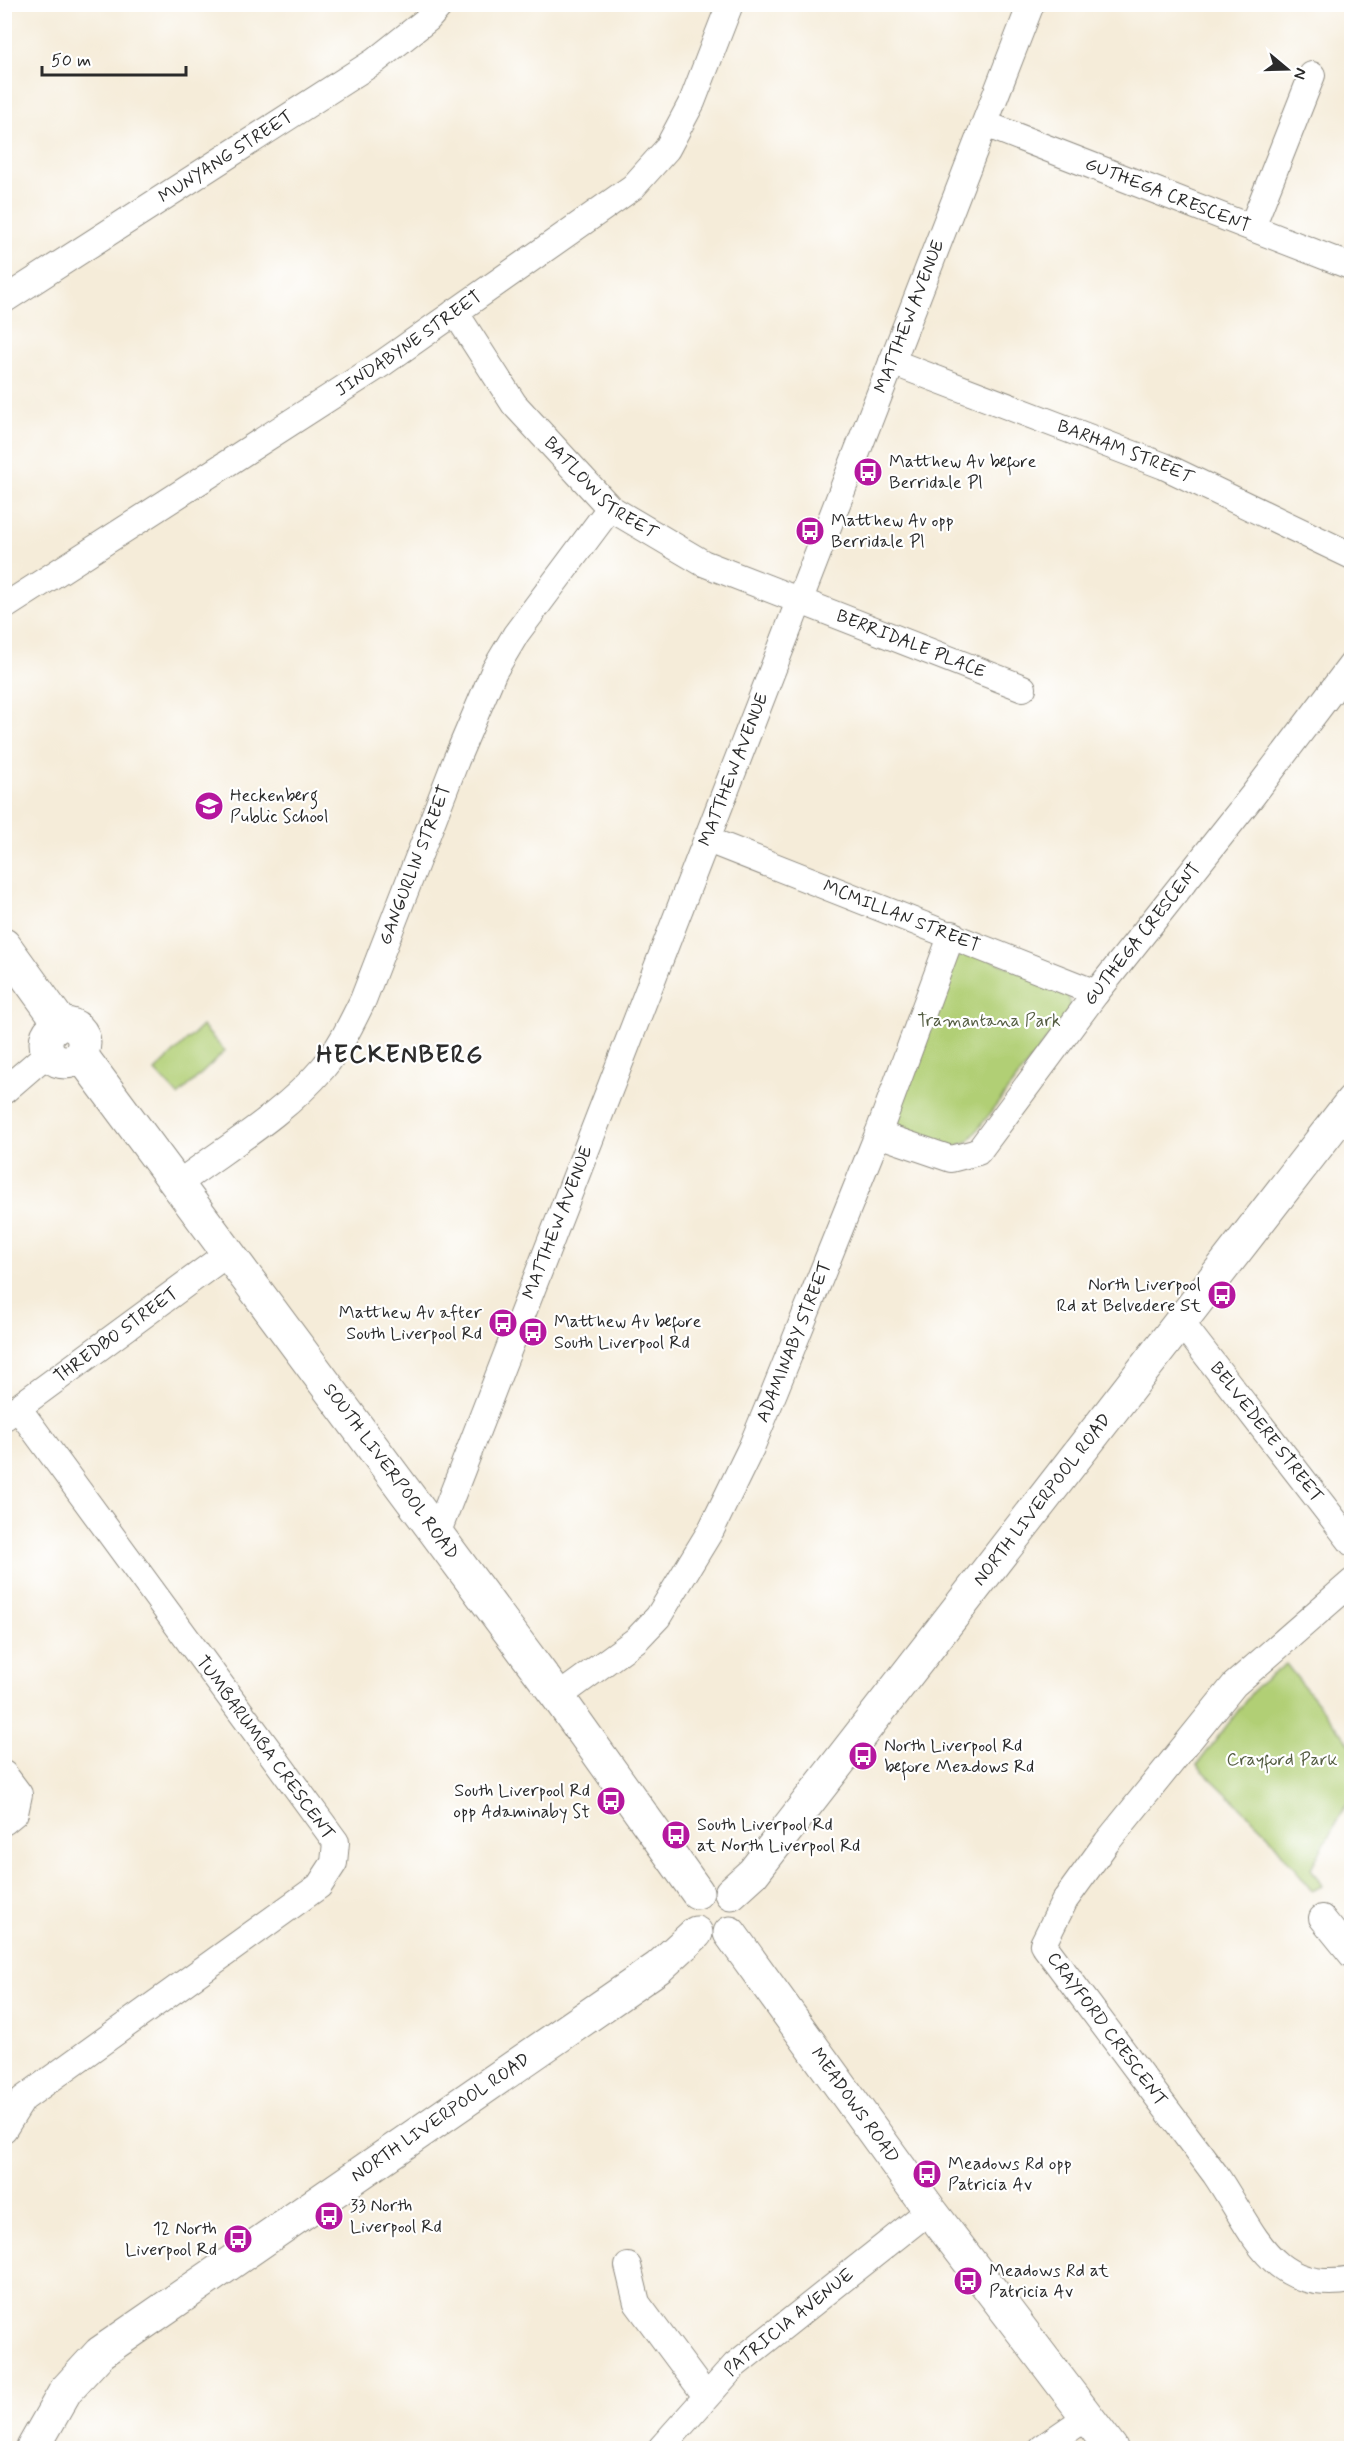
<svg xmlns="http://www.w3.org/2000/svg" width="1356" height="2453" viewBox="0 0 1356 2453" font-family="Mynerve,sans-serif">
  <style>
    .green { fill: #b1cf75; stroke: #6e7d50; stroke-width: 1.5 }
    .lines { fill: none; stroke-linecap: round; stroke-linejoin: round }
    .minor-casing { stroke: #908c82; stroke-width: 28 }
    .major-casing { stroke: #908c82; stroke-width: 35 }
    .minor { stroke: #fff; stroke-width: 26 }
    .major { stroke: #fff; stroke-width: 33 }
    .labels { text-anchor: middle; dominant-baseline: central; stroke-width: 4.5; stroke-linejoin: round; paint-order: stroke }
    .street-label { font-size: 18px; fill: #2b2b2b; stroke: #fff }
    .poi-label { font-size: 18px; fill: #2b2b2b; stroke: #fff; text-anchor: start }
    .park-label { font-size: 18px; fill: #535c41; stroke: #fff }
    .district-label { font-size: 24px; font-weight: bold; letter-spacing: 1.5px; fill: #2b2b2b; stroke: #fff }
  </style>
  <rect width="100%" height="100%" fill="#fff"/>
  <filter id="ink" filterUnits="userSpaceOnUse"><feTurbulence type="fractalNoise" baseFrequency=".0167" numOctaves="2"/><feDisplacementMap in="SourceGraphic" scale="12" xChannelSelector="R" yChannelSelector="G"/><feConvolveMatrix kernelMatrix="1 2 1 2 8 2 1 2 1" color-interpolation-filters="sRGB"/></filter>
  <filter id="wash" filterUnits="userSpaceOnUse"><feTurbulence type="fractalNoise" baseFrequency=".008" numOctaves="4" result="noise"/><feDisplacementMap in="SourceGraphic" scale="24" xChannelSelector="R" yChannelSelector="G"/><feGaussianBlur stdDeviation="1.35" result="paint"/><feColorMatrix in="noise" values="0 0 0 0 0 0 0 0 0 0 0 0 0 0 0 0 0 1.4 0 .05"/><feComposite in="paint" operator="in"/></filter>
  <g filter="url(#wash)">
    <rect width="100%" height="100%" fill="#f5ecd9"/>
    <path class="green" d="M 977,954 L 1068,991 L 1070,1009 L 969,1141 L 952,1148 L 902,1128 L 897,1123 L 894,1108 L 951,963 L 960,955 Z
      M 202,1026 L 225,1051 L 178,1096 L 155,1071 Z
      M 1286,1664 L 1351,1745 L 1351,1796 L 1311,1868 L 1322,1886 L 1312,1891 L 1265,1831 L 1197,1765 L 1256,1687 Z"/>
  </g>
  <g filter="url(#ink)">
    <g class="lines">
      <g class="minor-casing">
        <g id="minor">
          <path id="s1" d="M 985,124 L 1352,267"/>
          <path d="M 1252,227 L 1312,75"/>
          <path id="s2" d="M 4,300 L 375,61 L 428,19 L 441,4"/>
          <path id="s3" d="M 455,312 L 514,404 L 610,508 L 703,563 L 1023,688"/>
          <path id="s4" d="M 892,362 L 1164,466 L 1352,556"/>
          <path id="s5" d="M 4,607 L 383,363 L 633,187 L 667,149 L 692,102 L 730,4"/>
          <path id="s6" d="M 708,840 L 1096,993"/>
          <path d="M 4,1091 L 48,1053"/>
          <path id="s7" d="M 878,1134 L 951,1159 L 978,1152 L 1096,993 L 1253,795 L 1352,664"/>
          <path id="s8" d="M 178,1184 C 227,1147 283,1115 323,1068 C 340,1048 351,1024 363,1000 L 456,760 L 494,671 L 516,634 L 610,508"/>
          <path id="s9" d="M 1180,1321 L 1352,1543"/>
          <path id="s10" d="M 5,1417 L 228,1253"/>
          <path id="s11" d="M 437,1534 L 1031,4"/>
          <path id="s12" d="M 1352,1582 L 1234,1685 L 1107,1842 L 1065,1900 L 1043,1944 L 1215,2174 C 1253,2229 1270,2295 1352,2280"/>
          <path id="s13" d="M 558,1697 L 636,1640 L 658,1617 L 711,1530 L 751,1448 L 775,1390 L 878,1134 L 952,934"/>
          <path d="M 4,1774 L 19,1794 L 15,1813 L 4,1822"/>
          <path d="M 1322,1918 L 1352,1955"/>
          <path d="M 4,2129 L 23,2099 L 319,1886 L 334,1863 L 336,1842 L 18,1408"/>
          <path d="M 628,2266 L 637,2303 L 706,2396"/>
          <path id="s14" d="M 661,2448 L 735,2365 L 930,2210"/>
          <path d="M 1042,2448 L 1087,2417"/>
        </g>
      </g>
      <g class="major-casing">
        <g id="major">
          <path d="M 4,945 L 61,1024"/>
          <circle cx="65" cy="1043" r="19"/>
          <path id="s15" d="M 81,1055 L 558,1697 L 697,1892"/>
          <path id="s16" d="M 731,1893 L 753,1873 L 1352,1101"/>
          <path id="s17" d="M 730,1933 L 930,2210 L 1111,2448"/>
          <path id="s18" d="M 33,2448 L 66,2390 L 100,2353 L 659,1967 L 696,1933"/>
        </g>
      </g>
      <use href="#minor" class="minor"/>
      <use href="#major" class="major"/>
    </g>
  </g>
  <defs>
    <g id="bus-disc" transform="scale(1.5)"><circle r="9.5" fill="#b5179e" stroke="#fff"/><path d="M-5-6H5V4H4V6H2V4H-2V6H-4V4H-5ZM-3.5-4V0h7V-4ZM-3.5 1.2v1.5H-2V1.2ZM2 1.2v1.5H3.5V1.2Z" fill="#fff"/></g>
    <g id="school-disc" transform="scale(1.5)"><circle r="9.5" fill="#b5179e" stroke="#fff"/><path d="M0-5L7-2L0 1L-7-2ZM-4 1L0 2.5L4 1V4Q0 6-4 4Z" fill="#fff"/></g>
  </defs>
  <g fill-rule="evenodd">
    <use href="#bus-disc" x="868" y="472"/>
    <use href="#bus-disc" x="810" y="531"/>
    <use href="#school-disc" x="209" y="806"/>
    <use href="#bus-disc" x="1222" y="1295"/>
    <use href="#bus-disc" x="503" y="1323"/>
    <use href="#bus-disc" x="533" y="1332"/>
    <use href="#bus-disc" x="863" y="1756"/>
    <use href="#bus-disc" x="611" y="1801"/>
    <use href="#bus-disc" x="676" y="1835"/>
    <use href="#bus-disc" x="927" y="2174"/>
    <use href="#bus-disc" x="329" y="2216"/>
    <use href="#bus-disc" x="238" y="2239"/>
    <use href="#bus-disc" x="968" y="2281"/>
  </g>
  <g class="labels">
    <g class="street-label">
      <text stroke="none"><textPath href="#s2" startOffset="264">MUNYANG STREET</textPath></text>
      <text stroke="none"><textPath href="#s1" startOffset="196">GUTHEGA CRESCENT</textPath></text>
      <text stroke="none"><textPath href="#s11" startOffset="1306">MATTHEW AVENUE</textPath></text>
      <text stroke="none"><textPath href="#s5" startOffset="483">JINDABYNE STREET</textPath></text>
      <text stroke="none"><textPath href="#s4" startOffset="250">BARHAM STREET</textPath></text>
      <text stroke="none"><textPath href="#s3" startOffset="231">BATLOW STREET</textPath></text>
      <text stroke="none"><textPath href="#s3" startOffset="582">BERRIDALE PLACE</textPath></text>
      <text stroke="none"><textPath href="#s11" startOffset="820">MATTHEW AVENUE</textPath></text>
      <text stroke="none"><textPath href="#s8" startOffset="410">GANGURLIN STREET</textPath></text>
      <text stroke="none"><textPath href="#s6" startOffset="208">MCMILLAN STREET</textPath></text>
      <text stroke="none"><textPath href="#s7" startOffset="378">GUTHEGA CRESCENT</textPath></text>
      <text stroke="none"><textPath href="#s11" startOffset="334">MATTHEW AVENUE</textPath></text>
      <text stroke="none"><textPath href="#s10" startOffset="138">THREDBO STREET</textPath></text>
      <text stroke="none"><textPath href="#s13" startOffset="436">ADAMINABY STREET</textPath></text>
      <text stroke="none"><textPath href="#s9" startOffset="141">BELVEDERE STREET</textPath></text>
      <text stroke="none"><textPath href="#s15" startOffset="519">SOUTH LIVERPOOL ROAD</textPath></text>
      <text stroke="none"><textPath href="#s16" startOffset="502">NORTH LIVERPOOL ROAD</textPath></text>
      <text transform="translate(265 1748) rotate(54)">TUMBARUMBA CRESCENT</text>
      <text stroke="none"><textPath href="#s12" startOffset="586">CRAYFORD CRESCENT</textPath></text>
      <text stroke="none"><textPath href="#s17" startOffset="213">MEADOWS ROAD</textPath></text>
      <text stroke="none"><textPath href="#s18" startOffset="531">NORTH LIVERPOOL ROAD</textPath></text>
      <text stroke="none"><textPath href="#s14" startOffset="180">PATRICIA AVENUE</textPath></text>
    </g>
    <g class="poi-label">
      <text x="889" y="462">Matthew Av before<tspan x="889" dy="21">Berridale Pl</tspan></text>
      <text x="831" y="521">Matthew Av opp<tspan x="831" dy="21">Berridale Pl</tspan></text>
      <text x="230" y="796">Heckenberg<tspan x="230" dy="21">Public School</tspan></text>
      <text x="1201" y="1285" text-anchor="end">North Liverpool<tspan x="1201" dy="21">Rd at Belvedere St</tspan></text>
      <text x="482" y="1313" text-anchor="end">Matthew Av after<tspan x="482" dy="21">South Liverpool Rd</tspan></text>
      <text x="554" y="1322">Matthew Av before<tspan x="554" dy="21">South Liverpool Rd</tspan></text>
      <text x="884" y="1746">North Liverpool Rd<tspan x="884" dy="21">before Meadows Rd</tspan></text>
      <text x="590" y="1791" text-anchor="end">South Liverpool Rd<tspan x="590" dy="21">opp Adaminaby St</tspan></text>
      <text x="697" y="1825">South Liverpool Rd<tspan x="697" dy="21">at North Liverpool Rd</tspan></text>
      <text x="948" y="2164">Meadows Rd opp<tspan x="948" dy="21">Patricia Av</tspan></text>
      <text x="350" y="2206">33 North<tspan x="350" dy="21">Liverpool Rd</tspan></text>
      <text x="217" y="2229" text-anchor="end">12 North<tspan x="217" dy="21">Liverpool Rd</tspan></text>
      <text x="989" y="2271">Meadows Rd at<tspan x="989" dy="21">Patricia Av</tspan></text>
    </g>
    <g class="park-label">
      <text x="989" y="1021">Tramantana Park</text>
      <text x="1282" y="1760">Crayford Park</text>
    </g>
    <g class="district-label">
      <text x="400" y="1055">HECKENBERG</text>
    </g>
  </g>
  <rect width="1356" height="2453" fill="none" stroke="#fff" stroke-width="24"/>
  <g transform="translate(1287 69) rotate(109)" stroke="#ffffff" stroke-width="4.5" paint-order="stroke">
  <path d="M0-4.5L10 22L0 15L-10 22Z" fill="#2b2b2b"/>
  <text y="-9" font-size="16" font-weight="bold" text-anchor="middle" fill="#2b2b2b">N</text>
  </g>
  <path d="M42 66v9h144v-9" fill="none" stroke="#2b2b2b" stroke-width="3"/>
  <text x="51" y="66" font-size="18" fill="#2b2b2b" stroke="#ffffff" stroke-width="4.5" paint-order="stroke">50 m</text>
</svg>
